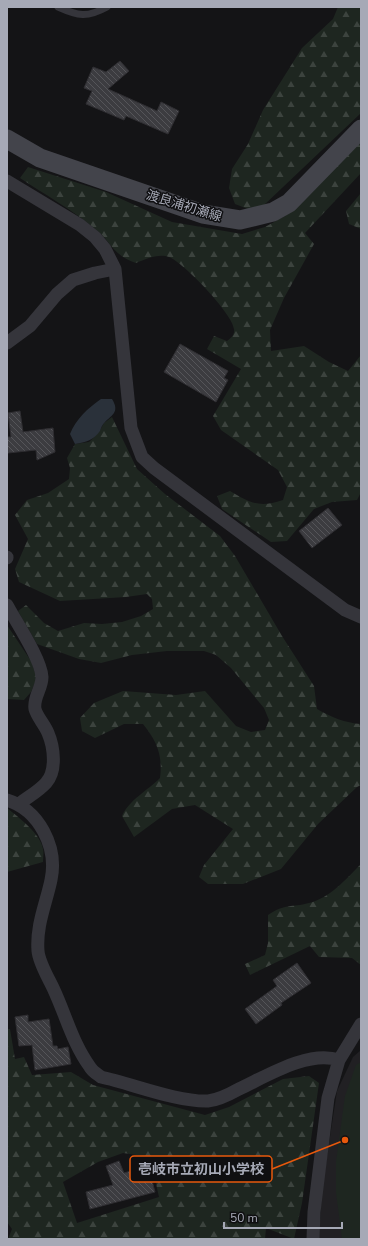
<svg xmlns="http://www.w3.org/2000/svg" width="368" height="1246" viewBox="0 0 368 1246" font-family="'Nunito Sans','Noto Sans JP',sans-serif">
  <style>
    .built { fill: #212023 }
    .forest { fill: url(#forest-firs); fill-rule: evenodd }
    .pitch { fill: #1e2620 }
    .water { fill: #2a313a }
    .building { fill: url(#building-back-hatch); stroke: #2f2e32 }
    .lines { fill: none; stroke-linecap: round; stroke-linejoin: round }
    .lane { stroke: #35353b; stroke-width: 7 }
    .street { stroke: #35353b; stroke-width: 13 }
    .secondary { stroke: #43444b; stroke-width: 19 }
    .labels { text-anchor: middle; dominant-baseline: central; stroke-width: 3; stroke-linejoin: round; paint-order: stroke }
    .street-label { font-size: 13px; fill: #a6a9b6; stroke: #0f0f11 }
    .leader { fill: none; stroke: #e8590c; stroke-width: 1.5 }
    .callout-dot { fill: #e8590c; stroke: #0f0f11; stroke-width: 1.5 }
    .callout { fill: #0f0f11; stroke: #e8590c; stroke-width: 1.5 }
    .callout-label { font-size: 14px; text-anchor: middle; font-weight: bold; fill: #a6a9b6 }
  </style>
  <defs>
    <pattern id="forest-firs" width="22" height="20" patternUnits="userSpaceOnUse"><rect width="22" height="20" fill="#1e2620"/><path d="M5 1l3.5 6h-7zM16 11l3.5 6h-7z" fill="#3c433e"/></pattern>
    <pattern id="building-back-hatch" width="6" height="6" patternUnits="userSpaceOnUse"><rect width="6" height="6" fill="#3c3c40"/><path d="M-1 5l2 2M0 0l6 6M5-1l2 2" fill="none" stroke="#555559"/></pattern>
  </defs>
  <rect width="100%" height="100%" fill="#141416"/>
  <path class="built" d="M 361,1050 L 361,1239 L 319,1239 L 322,1189 L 337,1091 L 353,1057 Z"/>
  <path class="forest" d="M 338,7 L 361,7 L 361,113 L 263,206 L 248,209 L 235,204 L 229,188 L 232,169 L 248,144 L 263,110 L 302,48 L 333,19 Z
    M 361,140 L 361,173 L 305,233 L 314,244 L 284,298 L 270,330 L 271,351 L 304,346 L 329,362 L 348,371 L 361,355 L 361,492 L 357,500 L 332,502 L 314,509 L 287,541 L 271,542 L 222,509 L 217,496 L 230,491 C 250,503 259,508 283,500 L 287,487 L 278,470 L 221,430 L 213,416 L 241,369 L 207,349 L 214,336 L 227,341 C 231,338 235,335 234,329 C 233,314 183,262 169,257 C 159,253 145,259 136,263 C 110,254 112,241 94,228 C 71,209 44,194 20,178 L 28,167 L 106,192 L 172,222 L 242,234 L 265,227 L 285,216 Z
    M 361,193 L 361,229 L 349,224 L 346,211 Z
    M 112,417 L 137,469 L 165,494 L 220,536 L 235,556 L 282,636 L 314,686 L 317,709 C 331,717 345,723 361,724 L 361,785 L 357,787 L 318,824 L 281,869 L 243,884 L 208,884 L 199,877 L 204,865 L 233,829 L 195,805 L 172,809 L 134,837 L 122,816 C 129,800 147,791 160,778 C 163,756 157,741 143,724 L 124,724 L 95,738 L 82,731 L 80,718 L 94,703 L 123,691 L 176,695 L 205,691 L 236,726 L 251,732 L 265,730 L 269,720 L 264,708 L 231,668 L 216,655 L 204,651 L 167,651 L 132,655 L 101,663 L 79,659 L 37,644 L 18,611 L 26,605 L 44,623 L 58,631 L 84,623 L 102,624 L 122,622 L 141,616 L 153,609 L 152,599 L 147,594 L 126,597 L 60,601 L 19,582 L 15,569 L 28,539 L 15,515 L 27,500 L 48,493 L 69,479 L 70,468 L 67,458 L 75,444 L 89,442 L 99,432 L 104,423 Z
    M 7,625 L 31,661 L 37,678 L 31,692 L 24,700 L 7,699 Z
    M 7,808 C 18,817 41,834 43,849 C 44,853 43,858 43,862 L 7,872 Z
    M 361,864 L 361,965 L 352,958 L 319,957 L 310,946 L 250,975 L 245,964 L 265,955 L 268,943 L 268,915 C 286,903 291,908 309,903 C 330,898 346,879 361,864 Z
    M 7,1029 L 10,1029 L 15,1059 L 24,1057 L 32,1075 L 71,1072 L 93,1085 L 205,1115 L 229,1107 L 283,1079 L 309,1076 L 319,1083 L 302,1203 L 294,1239 L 266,1228 L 265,1239 L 8,1239 L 12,1229 L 7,1222 ZM 123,1153 L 150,1157 L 159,1197 L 77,1223 L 63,1182 L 98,1162 Z"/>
  <path class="pitch" d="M 361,1062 L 361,1239 L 342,1239 L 336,1192 L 336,1162 L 345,1096 L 356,1065 Z"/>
  <path class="water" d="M 101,399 L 112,399 C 120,412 112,415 105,422 C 102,425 101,428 100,431 C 94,440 86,442 75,444 L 70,434 C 76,419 88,408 101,399 Z"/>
  <path class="building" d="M 120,61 L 129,71 L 108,89 L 157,111 L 161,102 L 179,111 L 168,134 L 126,116 L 124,120 L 86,104 L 92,91 L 84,88 L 93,67 L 106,72 Z
    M 180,344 L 228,371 L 224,378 L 228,380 L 216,402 L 164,372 Z
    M 20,411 L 23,432 L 53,428 L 55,452 L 37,460 L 36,450 L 8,453 L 7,437 L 11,437 L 8,413 Z
    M 328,508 L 342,525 L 312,548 L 299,531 Z
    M 297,963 L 311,983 L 281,1003 L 282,1005 L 256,1024 L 245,1009 L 277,986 L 273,980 Z
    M 28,1015 L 28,1022 L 49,1019 L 53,1046 L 57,1046 L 58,1049 L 68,1047 L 71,1064 L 35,1070 L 32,1045 L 19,1046 L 15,1017 Z
    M 119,1161 L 124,1173 L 148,1166 L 155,1192 L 90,1209 L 86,1192 L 113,1185 L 106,1166 Z"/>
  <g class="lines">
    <path class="lane" d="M 58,7 C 78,16 87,18 107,7"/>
    <path class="street" d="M 7,181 L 80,225 L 95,237 L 105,249 L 115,269 L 131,428 L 142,457 L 154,468 L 345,610 L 361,617
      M 7,343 L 30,326 L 57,294 L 73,280 L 95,273 L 115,269
      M 7,557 L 7,558
      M 7,605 C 16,622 41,659 42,677 C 42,689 33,697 35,709 C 37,717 45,725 48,733 C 54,747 57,771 46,783 C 39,791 28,797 19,804
      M 7,800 C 39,810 58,847 51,880 C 46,904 36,925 38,951 C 39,963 49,979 54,990 C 66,1016 73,1044 90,1067 C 92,1071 97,1074 101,1077 C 133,1084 177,1102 208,1101 C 219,1100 230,1094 239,1089 C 267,1076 308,1050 339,1060
      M 313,1239 L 314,1212 L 328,1098 L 339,1060 L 361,1024"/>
    <path class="secondary" d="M 7,139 L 40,158 L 203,214 L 240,220 L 273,212 L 289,203 L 361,129"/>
  </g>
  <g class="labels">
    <g class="street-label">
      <text transform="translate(184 206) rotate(17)">渡良浦初瀬線</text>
    </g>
  </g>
  <path class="leader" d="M345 1140L272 1169"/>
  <circle class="callout-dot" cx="345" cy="1140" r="4"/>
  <rect class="callout" x="130" y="1156" width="142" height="26" rx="4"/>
  <g class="callout-label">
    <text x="201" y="1174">壱岐市立初山小学校</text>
  </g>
  <rect width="368" height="1246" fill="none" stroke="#a6a9b6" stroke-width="16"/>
  <path d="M224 1222v6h118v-6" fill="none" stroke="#a6a9b6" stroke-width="2"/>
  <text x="230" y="1222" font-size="12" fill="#a6a9b6" stroke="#0f0f11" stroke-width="3" paint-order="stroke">50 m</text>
</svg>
